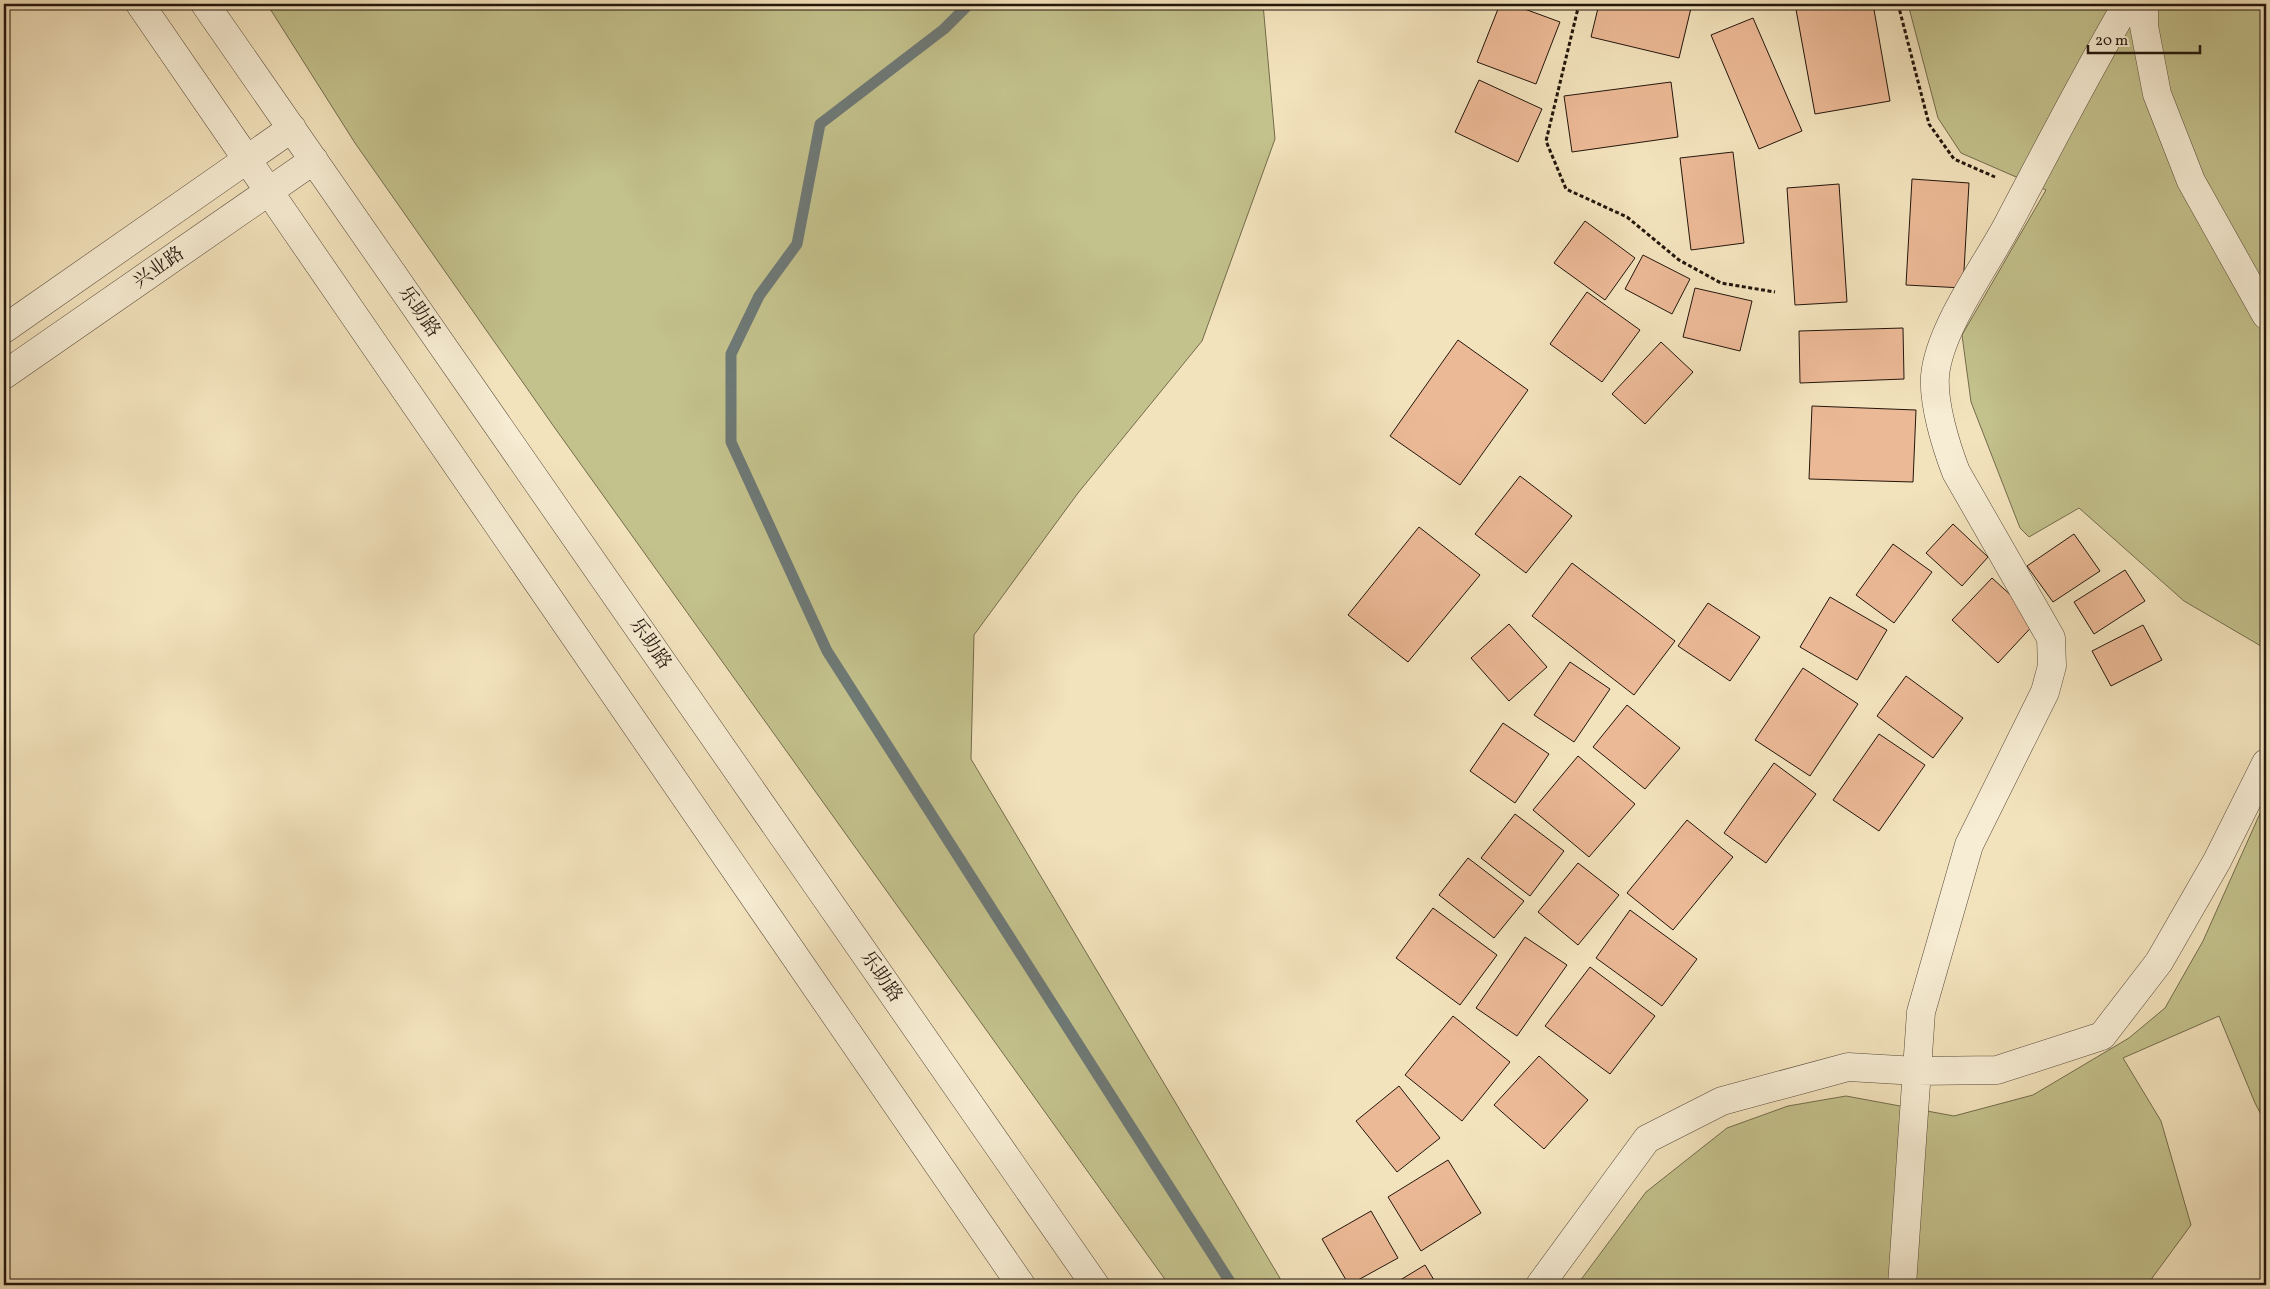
<svg xmlns="http://www.w3.org/2000/svg" width="2270" height="1289" viewBox="0 0 2270 1289" font-family="Vollkorn,'Noto Serif SC',serif">
  <style>
    .green { fill: #c3c18c; stroke: #736c4c }
    .lines { fill: none; stroke-linecap: round; stroke-linejoin: round }
    .stream { stroke: #6e7976; stroke-width: 11 }
    .building { fill: #ecb996; stroke: #23160c }
    .minor-casing { stroke: #574938; stroke-width: 29 }
    .path { stroke: #23160c; stroke-width: 3; stroke-dasharray: 4 2.5; stroke-linecap: butt }
    .minor { stroke: #f7edd4; stroke-width: 28 }
    .labels { text-anchor: middle; dominant-baseline: central; stroke-width: 4; stroke-linejoin: round; paint-order: stroke }
    .street-label { font-size: 19px; fill: #23160c; stroke: #f7edd4 }
  </style>
  <rect width="100%" height="100%" fill="#f3e3bd"/>
  <filter id="stains"><feTurbulence type="fractalNoise" baseFrequency=".004" numOctaves="4"/><feColorMatrix values="0 0 0 0 .2 0 0 0 0 .09 0 0 0 0 .02 0 0 0 .5 -.17"/></filter>
  <radialGradient id="worn" r=".72"><stop offset=".6" stop-color="#630" stop-opacity="0"/><stop offset="1" stop-color="#630" stop-opacity=".3"/></radialGradient>
  <path class="green" d="M 267,4 L 1263,4 L 1275,139 L 1202,341 L 1078,493 L 974,635 L 971,759 L 1284,1285 L 1169,1285 L 552,424 L 355,143 Z
    M 1908,4 L 2266,4 L 2266,649 L 2184,601 L 2079,508 L 2029,537 L 2020,528 L 1971,402 L 1962,335 L 2046,190 L 1961,153 L 1938,118 Z
    M 2266,800 L 2266,1124 L 2255,1103 L 2219,1016 L 2123,1058 L 2161,1121 L 2191,1225 L 2147,1285 L 1577,1285 L 1646,1192 L 1727,1128 L 1788,1106 L 1846,1096 L 1954,1116 L 2033,1095 L 2129,1038 L 2165,1008 L 2203,941 Z"/>
  <g class="lines">
    <path class="stream" d="M 969,4 L 944,29 L 820,124 L 797,244 L 759,296 L 731,354 L 731,442 L 827,651 L 1232,1285"/>
  </g>
  <path class="building" d="M 1500,4 L 1511,4 L 1560,22 L 1536,84 L 1477,62 Z
    M 1599,4 L 1692,4 L 1679,58 L 1591,37 Z
    M 1795,4 L 1873,4 L 1890,101 L 1815,114 Z
    M 1753,18 L 1802,131 L 1759,149 L 1711,35 Z
    M 1479,80 L 1542,109 L 1518,162 L 1455,132 Z
    M 1671,82 L 1678,137 L 1572,152 L 1564,96 Z
    M 1733,152 L 1744,243 L 1691,250 L 1680,158 Z
    M 1912,179 L 1969,183 L 1963,288 L 1906,285 Z
    M 1839,184 L 1847,302 L 1795,305 L 1787,188 Z
    M 1585,221 L 1635,258 L 1605,300 L 1554,263 Z
    M 1643,255 L 1690,279 L 1672,314 L 1625,289 Z
    M 1695,288 L 1752,301 L 1740,351 L 1683,337 Z
    M 1587,292 L 1640,330 L 1602,382 L 1550,344 Z
    M 1903,328 L 1904,379 L 1800,383 L 1799,331 Z
    M 1458,340 L 1528,390 L 1460,485 L 1390,436 Z
    M 1661,342 L 1693,372 L 1645,424 L 1612,394 Z
    M 1812,406 L 1916,410 L 1913,482 L 1809,479 Z
    M 1520,476 L 1572,516 L 1526,573 L 1475,534 Z
    M 1953,524 L 1988,557 L 1962,586 L 1926,553 Z
    M 1419,527 L 1480,575 L 1408,662 L 1348,615 Z
    M 2074,534 L 2100,571 L 2053,602 L 2027,566 Z
    M 1893,544 L 1932,572 L 1894,623 L 1856,595 Z
    M 1572,563 L 1675,641 L 1634,695 L 1532,616 Z
    M 2125,570 L 2145,601 L 2094,634 L 2074,602 Z
    M 1992,578 L 2038,620 L 1998,663 L 1952,620 Z
    M 1830,597 L 1887,630 L 1857,680 L 1800,647 Z
    M 1708,603 L 1760,637 L 1730,681 L 1678,646 Z
    M 1509,624 L 1547,667 L 1509,701 L 1471,658 Z
    M 2143,625 L 2162,660 L 2111,686 L 2092,651 Z
    M 1570,662 L 1610,689 L 1574,742 L 1534,715 Z
    M 1803,668 L 1858,704 L 1810,776 L 1755,740 Z
    M 1906,676 L 1963,718 L 1933,758 L 1877,716 Z
    M 1627,705 L 1680,748 L 1645,789 L 1593,747 Z
    M 1503,723 L 1549,754 L 1515,803 L 1470,771 Z
    M 1879,734 L 1925,765 L 1879,831 L 1833,800 Z
    M 1578,756 L 1635,804 L 1589,857 L 1533,810 Z
    M 1774,763 L 1816,794 L 1766,863 L 1724,833 Z
    M 1515,814 L 1564,851 L 1530,896 L 1481,858 Z
    M 1687,820 L 1733,857 L 1673,930 L 1627,893 Z
    M 1468,858 L 1524,901 L 1494,938 L 1439,895 Z
    M 1578,863 L 1619,895 L 1578,945 L 1538,912 Z
    M 1433,908 L 1497,955 L 1460,1005 L 1396,958 Z
    M 1630,910 L 1697,959 L 1662,1006 L 1596,958 Z
    M 1525,937 L 1567,965 L 1517,1036 L 1476,1008 Z
    M 1590,967 L 1655,1016 L 1610,1074 L 1545,1026 Z
    M 1453,1016 L 1510,1062 L 1462,1121 L 1405,1075 Z
    M 1539,1056 L 1588,1100 L 1544,1149 L 1494,1105 Z
    M 1399,1086 L 1440,1138 L 1397,1172 L 1356,1121 Z
    M 1448,1160 L 1481,1213 L 1421,1251 L 1388,1197 Z
    M 1371,1211 L 1398,1258 L 1349,1285 L 1322,1239 Z
    M 1425,1265 L 1437,1285 L 1392,1285 Z"/>
  <g class="lines">
    <g class="minor-casing">
      <path id="minor" d="M 140,4 L 1021,1285
        M 205,4 L 1095,1285
        M 2144,4 L 2144,26 L 2157,94 L 2191,181 L 2266,315
        M 4,329 L 292,128
        M 4,375 L 314,160
        M 1540,1285 L 1647,1139 L 1722,1101 L 1848,1067 L 1917,1071 L 1997,1070 L 2102,1036 L 2159,962 L 2217,861 L 2266,763
        M 1902,1285 L 1921,1012 L 1969,845 L 2045,692 L 2052,666 L 2051,638 L 1956,472 C 1946,446 1933,404 1935,376 C 1939,329 1985,267 2008,224 C 2047,150 2085,76 2127,4"/>
    </g>
    <path class="path" d="M 1579,4 L 1546,141 L 1566,189 L 1627,217 L 1679,260 L 1721,283 L 1775,292
      M 1898,4 L 1929,124 L 1954,159 L 1995,177"/>
    <use href="#minor" class="minor"/>
  </g>
  <g class="labels">
    <g class="street-label">
      <text transform="translate(159 268) rotate(-35)">兴业路</text>
      <text transform="translate(419 312) rotate(55)">乐助路</text>
      <text transform="translate(650 644) rotate(55)">乐助路</text>
      <text transform="translate(881 977) rotate(55)">乐助路</text>
    </g>
  </g>
  <rect width="2270" height="1289" fill="none" stroke="#f3e3bd" stroke-width="20"/>
  <rect x="5" y="5" width="2260" height="1279" fill="none" stroke="#23160c" stroke-width="2.5"/>
  <rect x="10" y="10" width="2250" height="1269" fill="none" stroke="#23160c"/>
  <path d="M2088 45v8h112v-8" fill="none" stroke="#23160c" stroke-width="2.5"/>
  <text x="2095" y="45" font-size="15" fill="#23160c" stroke="#f7edd4" stroke-width="4" paint-order="stroke">20 m</text>
  <rect width="100%" height="100%" filter="url(#stains)"/>
  <rect width="100%" height="100%" fill="url(#worn)"/>
</svg>
